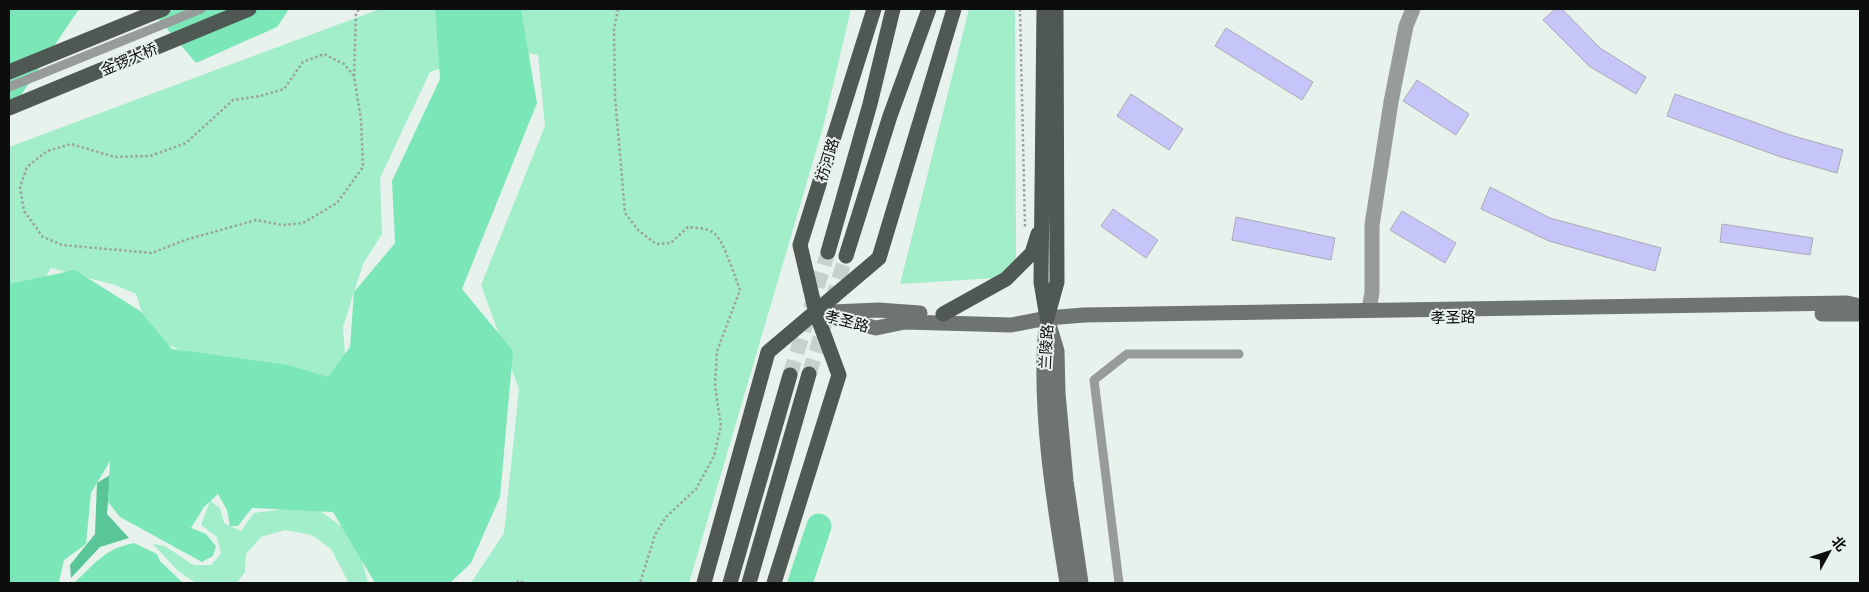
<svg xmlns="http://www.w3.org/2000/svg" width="1869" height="592" viewBox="0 0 1869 592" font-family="'Source Serif 4','Noto Sans SC',serif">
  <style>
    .green { fill: #a2edca }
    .forest { fill: #59c698 }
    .water { fill: #7be6b7 }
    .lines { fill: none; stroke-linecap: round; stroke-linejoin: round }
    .river { stroke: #7be6b7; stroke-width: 25 }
    .building { fill: #c6c5f9; stroke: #aaaab3 }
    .primary-tunnel { stroke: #c7d0cb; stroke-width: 15; stroke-dasharray: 15 8; stroke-linecap: butt }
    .path { stroke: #9ba39f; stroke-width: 2.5; stroke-dasharray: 2.5 2.5; stroke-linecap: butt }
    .lane { stroke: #979b99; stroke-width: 9 }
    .street { stroke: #979b99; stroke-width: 15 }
    .secondary { stroke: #6e7470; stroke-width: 15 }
    .primary { stroke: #505854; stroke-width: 15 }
    .labels { text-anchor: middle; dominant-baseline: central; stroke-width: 4; stroke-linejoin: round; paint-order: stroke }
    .street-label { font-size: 15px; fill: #0b0e0d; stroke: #e8f2ec }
  </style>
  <rect width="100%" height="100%" fill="#e8f2ec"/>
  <path class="green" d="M 380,9 L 851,9 L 824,124 L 689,583 L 471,583 L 504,533 L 519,389 L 481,285 L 545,126 L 538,55 L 495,48 L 430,72 L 380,178 L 382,234 L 363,264 L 343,327 L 346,369 L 331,388 L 242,378 L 149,336 L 136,294 L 115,285 L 51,268 L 39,288 L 9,292 L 9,147 Z
    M 969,9 L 1015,9 L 1016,258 L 1006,270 L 994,278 L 900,284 Z
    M 210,501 L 220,508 L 224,523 L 241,531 L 254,513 L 312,505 L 356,537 L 368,583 L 349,583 L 331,549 L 312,535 L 285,530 L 261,537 L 246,554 L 245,572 L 237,583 L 196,583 L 178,571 L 153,544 L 165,546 L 193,565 L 211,565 L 221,554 L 217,537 L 201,525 Z"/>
  <path class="forest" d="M 110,475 L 107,514 L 129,538 L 100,547 L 71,578 L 70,565 L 95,534 L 97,483 Z"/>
  <path class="water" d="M 9,9 L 79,9 L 9,113 Z
    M 150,9 L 289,9 L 277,27 L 196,63 Z
    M 435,9 L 521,9 L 537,103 L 462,289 L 513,351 L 500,497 L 471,563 L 450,583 L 375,583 L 333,512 L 252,508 L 238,526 L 230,526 L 227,510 L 218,494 L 204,507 L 191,528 L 206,534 L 216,546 L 213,556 L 202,562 L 120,517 L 108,502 L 110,461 L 91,493 L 86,544 L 64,560 L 59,581 L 64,583 L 9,583 L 9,284 L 75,270 L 140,311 L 172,349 L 288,365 L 328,377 L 350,347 L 354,292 L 395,243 L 392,181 L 440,79 Z
    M 134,543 L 157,554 L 160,561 L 183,583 L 74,583 C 95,564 104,549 134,543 Z"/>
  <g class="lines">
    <path class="river" d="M 800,583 L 819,526"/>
  </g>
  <path class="building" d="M 1555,9 L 1562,9 L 1600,48 L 1646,77 L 1636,94 L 1589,66 L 1543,20 Z
    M 1226,28 L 1313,82 L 1302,100 L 1215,46 Z
    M 1417,80 L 1469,114 L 1456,135 L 1403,101 Z
    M 1131,94 L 1183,129 L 1169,150 L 1117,116 Z
    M 1675,94 L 1790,135 L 1843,150 L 1837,173 L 1781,157 L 1667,116 Z
    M 1490,187 L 1550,218 L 1661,248 L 1655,271 L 1549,241 L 1481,209 Z
    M 1113,209 L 1158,240 L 1146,258 L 1101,226 Z
    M 1402,211 L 1456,243 L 1445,263 L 1390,230 Z
    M 1236,217 L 1335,238 L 1331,260 L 1232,240 Z
    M 1722,224 L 1813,238 L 1810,255 L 1720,242 Z"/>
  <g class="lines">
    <path class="primary-tunnel" d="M 832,301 L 846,256
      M 809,374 L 825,323
      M 790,375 L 828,252"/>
    <path class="path" d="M 618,9 L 614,30 L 615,97 L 625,213 L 638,230 L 656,244 L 671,243 L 688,227 C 696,228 709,228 715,234 C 725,244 735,277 740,290 L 717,351 L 715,386 L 721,426 L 714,456 L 696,489 L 666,517 L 655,535 L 640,583
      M 1020,9 L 1025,227
      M 354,76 L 344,64 L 324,54 L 303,62 L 284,89 L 260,96 L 233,100 L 186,143 L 150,156 L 115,157 L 71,144 L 47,151 L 27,167 L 20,187 L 24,211 L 43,237 L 62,245 L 152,253 L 185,240 L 256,220 L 282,225 L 303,223 L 337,203 L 363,167 L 361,120 L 354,76 L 356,14 L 359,9
      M 517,583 L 518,581 L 526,583"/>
    <path class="lane" d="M 9,87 L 201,9
      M 1119,583 L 1094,380 L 1127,354 L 1239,354"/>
    <path class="street" d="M 1369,310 L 1372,292 L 1372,225 L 1391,102 L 1406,26 L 1413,9"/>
    <path class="secondary" d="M 833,312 L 878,310 L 920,313
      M 816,313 L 876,328 L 905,322 L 1011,325 L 1047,318 L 1084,315 L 1847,303 L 1860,306
      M 1822,314 L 1860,314
      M 1047,318 L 1057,351 L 1058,393 L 1066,481 L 1081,583
      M 1046,327 C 1038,406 1054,504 1067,583"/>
    <path class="primary" d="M 1044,9 L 1041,282 L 1046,312
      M 9,72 L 163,9
      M 9,108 L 249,9
      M 828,252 L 870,104 L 893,9
      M 846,256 L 890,116 L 929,9
      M 943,314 L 1006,279 L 1032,253 L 1038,234
      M 1047,318 L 1057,282 L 1056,9
      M 704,583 L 768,352 L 879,258 L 954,9
      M 730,583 L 790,375
      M 749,583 L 809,374
      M 774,583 L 839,375 L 816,313 L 800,245 L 874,9"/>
  </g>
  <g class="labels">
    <g class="street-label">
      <text transform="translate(129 59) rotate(-23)">金锣大桥</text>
      <text transform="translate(827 160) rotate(-73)">祊河路</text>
      <text transform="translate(1453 317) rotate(-1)">孝圣路</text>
      <text transform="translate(847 321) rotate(15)">孝圣路</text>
      <text transform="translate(1046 347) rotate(-87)">兰陵路</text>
    </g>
  </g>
  <rect width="1869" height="592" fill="none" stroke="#0b0e0d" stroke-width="20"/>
  <g transform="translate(1829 552) rotate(50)" stroke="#e8f2ec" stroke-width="4" paint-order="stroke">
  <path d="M0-4L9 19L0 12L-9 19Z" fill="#0b0e0d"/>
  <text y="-8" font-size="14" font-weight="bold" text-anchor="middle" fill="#0b0e0d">北</text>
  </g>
</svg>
